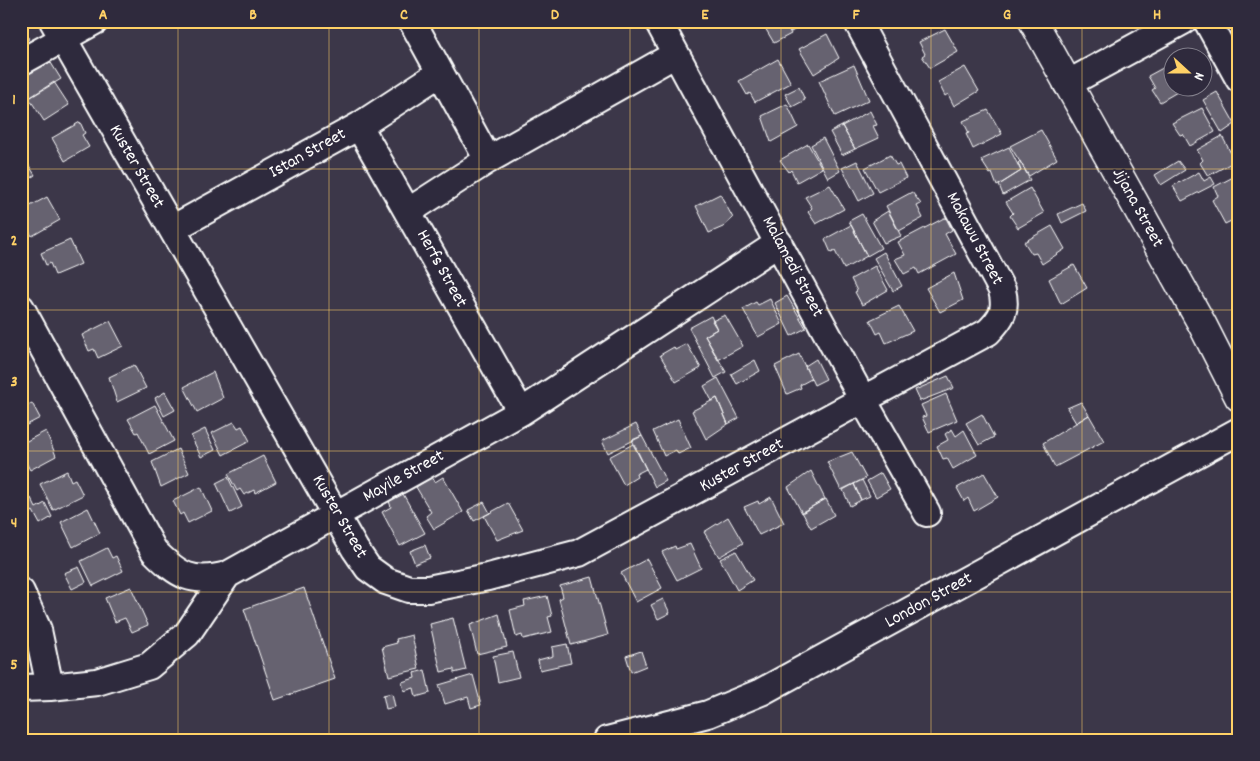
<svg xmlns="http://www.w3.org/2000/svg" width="1260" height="761" viewBox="0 0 1260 761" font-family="Dekko,sans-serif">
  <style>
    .building { fill: #666270; stroke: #fff }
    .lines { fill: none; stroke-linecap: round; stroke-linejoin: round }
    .street-casing { stroke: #fff; stroke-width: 30 }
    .secondary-casing { stroke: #fff; stroke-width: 31 }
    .street { stroke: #2f2a3d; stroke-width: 26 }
    .secondary { stroke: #2f2a3d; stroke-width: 28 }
    .grid { fill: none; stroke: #ffd166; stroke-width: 1; stroke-opacity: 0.55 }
    .labels { text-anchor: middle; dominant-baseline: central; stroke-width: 4; stroke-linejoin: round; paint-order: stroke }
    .street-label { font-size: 18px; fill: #fff; stroke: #2f2a3d }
    .neatline { fill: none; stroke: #ffd166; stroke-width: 2 }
    .grid-label { font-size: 16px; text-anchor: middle; font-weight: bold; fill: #ffd166 }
  </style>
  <rect width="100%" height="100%" fill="#3c3749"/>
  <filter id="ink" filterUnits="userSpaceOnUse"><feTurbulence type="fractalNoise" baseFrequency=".02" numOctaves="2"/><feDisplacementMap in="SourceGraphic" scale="10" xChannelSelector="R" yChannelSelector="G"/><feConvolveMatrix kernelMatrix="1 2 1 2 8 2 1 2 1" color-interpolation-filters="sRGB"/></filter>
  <g filter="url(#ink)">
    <path class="building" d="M 21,21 L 24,21 L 28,29 L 25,31 L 29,39 L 21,43 Z
      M 761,21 L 784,21 L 791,34 L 774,43 Z
      M 785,21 L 810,21 L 791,32 Z
      M 945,29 L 958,52 L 930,68 L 922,56 L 925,54 L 919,42 Z
      M 827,34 L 839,58 L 814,74 L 799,49 Z
      M 48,58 L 61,79 L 21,103 L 21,72 Z
      M 778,59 L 791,83 L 755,102 L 750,93 L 747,95 L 739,81 Z
      M 1172,63 L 1172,88 L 1184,88 L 1160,102 L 1152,90 L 1155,88 L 1148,76 Z
      M 854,65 L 869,100 L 835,116 L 819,81 Z
      M 965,67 L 979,91 L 954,106 L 948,94 L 945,96 L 938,82 Z
      M 54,82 L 69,105 L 44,121 L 29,98 Z
      M 799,87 L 805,100 L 792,107 L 785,94 Z
      M 1217,92 L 1235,124 L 1222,133 L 1203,100 Z
      M 787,104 L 798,127 L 771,142 L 762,116 Z
      M 1202,108 L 1215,132 L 1190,146 L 1183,134 L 1180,135 L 1172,123 Z
      M 988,110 L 1002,134 L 973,149 L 966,134 L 969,133 L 963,121 Z
      M 870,111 L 877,125 L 873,126 L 879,138 L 855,149 L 842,126 Z
      M 80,122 L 85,133 L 82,135 L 89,147 L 65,161 L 52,138 Z
      M 842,126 L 855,149 L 842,155 L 830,132 Z
      M 1041,130 L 1057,159 L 1029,176 L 1010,146 Z
      M 1222,136 L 1235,161 L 1208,176 L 1200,163 L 1203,160 L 1197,150 Z
      M 823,138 L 840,171 L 828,178 L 811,145 Z
      M 808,144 L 822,168 L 797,182 L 791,170 L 789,172 L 780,160 Z
      M 1009,147 L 1021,171 L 997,186 L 992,173 L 990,174 L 981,160 Z
      M 21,153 L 35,175 L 21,184 Z
      M 890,155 L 896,165 L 899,164 L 906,178 L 878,192 L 865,168 Z
      M 857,161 L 873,193 L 859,201 L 842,168 Z
      M 1020,161 L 1030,180 L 1003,195 L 999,185 L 1021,171 L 1018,163 Z
      M 1178,161 L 1185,170 L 1161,185 L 1155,175 Z
      M 1199,172 L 1204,181 L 1211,177 L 1215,184 L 1182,201 L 1173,186 Z
      M 1239,174 L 1239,217 L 1225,224 L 1212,200 L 1218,196 L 1214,187 Z
      M 830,185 L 844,209 L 816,224 L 808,212 L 812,208 L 805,197 Z
      M 1030,188 L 1044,213 L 1018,228 L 1010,216 L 1013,213 L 1006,202 Z
      M 912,192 L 921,204 L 917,206 L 923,218 L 899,231 L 886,206 Z
      M 720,194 L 733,218 L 723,227 L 709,233 L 696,206 Z
      M 47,197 L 60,220 L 32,236 L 24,223 L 28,222 L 21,211 Z
      M 1082,203 L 1086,211 L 1062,223 L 1058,214 Z
      M 888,211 L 901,236 L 884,243 L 872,221 Z
      M 862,214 L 881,248 L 867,256 L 849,221 Z
      M 944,218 L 946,218 L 952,230 L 945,234 L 956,254 L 919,274 L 916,268 L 904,274 L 895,259 L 905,255 L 898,242 Z
      M 851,225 L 867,256 L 844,269 L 835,251 L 831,253 L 825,239 Z
      M 1052,226 L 1065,249 L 1042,264 L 1036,253 L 1032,254 L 1024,242 Z
      M 70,240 L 81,264 L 55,275 L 50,263 L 46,265 L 41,253 Z
      M 884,252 L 902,286 L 893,291 L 874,258 Z
      M 1074,265 L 1087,288 L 1061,304 L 1049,279 Z
      M 875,266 L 888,290 L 862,305 L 855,292 L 857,291 L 851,279 Z
      M 954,273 L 963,300 L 940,312 L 926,288 Z
      M 787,296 L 806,328 L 791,336 L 775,303 Z
      M 770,299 L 782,324 L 758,337 L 743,309 L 756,302 L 758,305 Z
      M 899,306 L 913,331 L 886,343 L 881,332 L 877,334 L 870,320 Z
      M 725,315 L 743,346 L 718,360 L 705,336 L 717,329 L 712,321 Z
      M 711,316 L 717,329 L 705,336 L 726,372 L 715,378 L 689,328 Z
      M 110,321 L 123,346 L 98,358 L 94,349 L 89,351 L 82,335 Z
      M 687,344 L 701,368 L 676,382 L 660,355 L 674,347 L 675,350 Z
      M 799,354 L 811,379 L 800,385 L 801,388 L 787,394 L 775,366 Z
      M 816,359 L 826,379 L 814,385 L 805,366 Z
      M 755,360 L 760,371 L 737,384 L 731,374 Z
      M 134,365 L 146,388 L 117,402 L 109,377 Z
      M 213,372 L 223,398 L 197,412 L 184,387 Z
      M 948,376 L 954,388 L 920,401 L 915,390 Z
      M 718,378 L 739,418 L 728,424 L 717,398 L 712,401 L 704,386 Z
      M 165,392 L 175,410 L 164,416 L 155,398 Z
      M 946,394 L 957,420 L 929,432 L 922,417 L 926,416 L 921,405 Z
      M 23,395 L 28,405 L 32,403 L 40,418 L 21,428 L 21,396 Z
      M 717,398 L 728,424 L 706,439 L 692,411 Z
      M 1081,402 L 1089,415 L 1076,423 L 1067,408 Z
      M 155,405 L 174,441 L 149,454 L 138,432 L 136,433 L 128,419 Z
      M 982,414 L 994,437 L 979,445 L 966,423 Z
      M 1089,415 L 1104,441 L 1055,467 L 1043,443 Z
      M 678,419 L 691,448 L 678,454 L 676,450 L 664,456 L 653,431 Z
      M 234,422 L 238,428 L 242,426 L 250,441 L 223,455 L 212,433 Z
      M 636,424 L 642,436 L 608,453 L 602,441 Z
      M 205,429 L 215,450 L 201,457 L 191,436 Z
      M 952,429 L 956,436 L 964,430 L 977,455 L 953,469 L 947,458 L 943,459 L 937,446 L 948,440 L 945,434 Z
      M 46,431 L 56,456 L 30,470 L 21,453 L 21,444 Z
      M 642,436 L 666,481 L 655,487 L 632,440 Z
      M 633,444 L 646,469 L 636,474 L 637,477 L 624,485 L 609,457 Z
      M 178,449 L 189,473 L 161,487 L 152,462 Z
      M 852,452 L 866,478 L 841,490 L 827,462 Z
      M 263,456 L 276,482 L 255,493 L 254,490 L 244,495 L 240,489 L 237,491 L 228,474 Z
      M 67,471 L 71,481 L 75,479 L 83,495 L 53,510 L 40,484 Z
      M 811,471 L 825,499 L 802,513 L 788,487 Z
      M 881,473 L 890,489 L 876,497 L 867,481 Z
      M 984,473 L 998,497 L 974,511 L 968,498 L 964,501 L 957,488 Z
      M 228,477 L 242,507 L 230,513 L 216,483 Z
      M 432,477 L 435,482 L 443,477 L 463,512 L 434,529 L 426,516 L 431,512 L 416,487 Z
      M 862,480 L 870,496 L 861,500 L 854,484 Z
      M 854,484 L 861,500 L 850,506 L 843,490 Z
      M 201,487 L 212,511 L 188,523 L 183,513 L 180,515 L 173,501 Z
      M 403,494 L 425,533 L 400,546 L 382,512 L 391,507 L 389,501 Z
      M 771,497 L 784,523 L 759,535 L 744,507 L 758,501 L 759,504 Z
      M 31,498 L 36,508 L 45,503 L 52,517 L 40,524 L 33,511 L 23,517 L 21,503 Z
      M 826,499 L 834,515 L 811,528 L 802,512 Z
      M 484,502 L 490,513 L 474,521 L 468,510 Z
      M 508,503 L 523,530 L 497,540 L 484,516 Z
      M 88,508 L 100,533 L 73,547 L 61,522 Z
      M 728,517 L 743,543 L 719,557 L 704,532 Z
      M 690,544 L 701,568 L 677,580 L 662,552 L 675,546 L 676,549 Z
      M 425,545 L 430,558 L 415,564 L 410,551 Z
      M 107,548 L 112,558 L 116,556 L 123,571 L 93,586 L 81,561 Z
      M 736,551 L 753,580 L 737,590 L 720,559 Z
      M 647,559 L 662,588 L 636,602 L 621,573 Z
      M 79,567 L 86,582 L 72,589 L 64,573 Z
      M 592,577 L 608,635 L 571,645 L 559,599 L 563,597 L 560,586 Z
      M 131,587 L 148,625 L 132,632 L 125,618 L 115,622 L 105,598 Z
      M 304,588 L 335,679 L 275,700 L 244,609 Z
      M 547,596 L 552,616 L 548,617 L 552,632 L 523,639 L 522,635 L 516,637 L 510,610 L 525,606 L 524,601 Z
      M 663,599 L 670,613 L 658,619 L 651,605 Z
      M 499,614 L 507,647 L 477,654 L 470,625 Z
      M 453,618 L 466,670 L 454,673 L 454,669 L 441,672 L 430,624 Z
      M 412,635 L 419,669 L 389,676 L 382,647 L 397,643 L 396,639 Z
      M 567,644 L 571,663 L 540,670 L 538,660 L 553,656 L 552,647 Z
      M 641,651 L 646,666 L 631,672 L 626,656 Z
      M 513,652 L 519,677 L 498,682 L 493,656 Z
      M 425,670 L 430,693 L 416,697 L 414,688 L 404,691 L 402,682 L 415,678 L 414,673 Z
      M 473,675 L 481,705 L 471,708 L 468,697 L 445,704 L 439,685 Z
      M 392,693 L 395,707 L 386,709 L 383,695 Z"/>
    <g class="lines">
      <g class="street-casing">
        <path id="street" d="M 53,21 L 355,549 L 368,568 L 386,581 L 409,589 L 428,589 L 488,577 L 579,553 L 988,332 C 1002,318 1007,310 1002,290 L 857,21
          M 412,21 L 488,160
          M 658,21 L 863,400 L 927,513
          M 1207,21 L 1239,79
          M 21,62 L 95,21
          M 1067,84 L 1183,21
          M 359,126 L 521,412
          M 409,211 L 488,160 L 676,54
          M 172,229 L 359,126 L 440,73
          M 21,308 L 154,551 C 179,576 192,584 227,575 L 521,412 L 779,243
          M 21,592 L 38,630 L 50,687
          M 21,688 L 50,687 L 97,682 L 149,666 L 187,634 L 227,575
          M 607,740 L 708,714 L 761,692 L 1239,431"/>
      </g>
      <g class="secondary-casing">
        <path id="secondary" d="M 1033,21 L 1202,324 L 1239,397"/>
      </g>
      <use href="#street" class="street"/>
      <use href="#secondary" class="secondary"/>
    </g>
  </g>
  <path class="grid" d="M 178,21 L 178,740M 329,21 L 329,740M 479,21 L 479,740M 630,21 L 630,740M 781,21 L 781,740M 931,21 L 931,740M 1082,21 L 1082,740M 21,169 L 1239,169M 21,310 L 1239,310M 21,451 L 1239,451M 21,592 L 1239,592"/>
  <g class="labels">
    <g class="street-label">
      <text transform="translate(308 154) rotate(-29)">Istan Street</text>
      <text transform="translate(136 167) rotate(60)">Kuster Street</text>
      <text transform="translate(1137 208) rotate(61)">Jijana Street</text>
      <text transform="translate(974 239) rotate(62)">Makawu Street</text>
      <text transform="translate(792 267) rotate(62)">Malamedi Street</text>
      <text transform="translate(441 269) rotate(61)">Herfs Street</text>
      <text transform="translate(742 466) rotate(-29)">Kuster Street</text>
      <text transform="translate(404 477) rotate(-29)">Mayile Street</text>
      <text transform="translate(339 517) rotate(60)">Kuster Street</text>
      <text transform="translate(929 601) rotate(-29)">London Street</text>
    </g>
  </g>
  <rect width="1260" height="761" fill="none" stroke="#2f2a3d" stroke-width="55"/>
  <g transform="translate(1188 72) rotate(111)"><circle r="24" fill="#2f2a3d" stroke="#827f8b"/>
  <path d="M0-4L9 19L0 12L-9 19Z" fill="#ffd166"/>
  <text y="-8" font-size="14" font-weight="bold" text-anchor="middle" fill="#ffffff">N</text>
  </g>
  <rect x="28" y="28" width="1204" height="706" class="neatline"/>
  <g class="grid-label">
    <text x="103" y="19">A</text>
    <text x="253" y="19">B</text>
    <text x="404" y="19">C</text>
    <text x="555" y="19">D</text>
    <text x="705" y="19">E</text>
    <text x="856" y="19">F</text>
    <text x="1007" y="19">G</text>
    <text x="1157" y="19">H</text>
    <text x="14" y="104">1</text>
    <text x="14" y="245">2</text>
    <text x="14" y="386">3</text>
    <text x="14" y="527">4</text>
    <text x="14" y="669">5</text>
  </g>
</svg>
